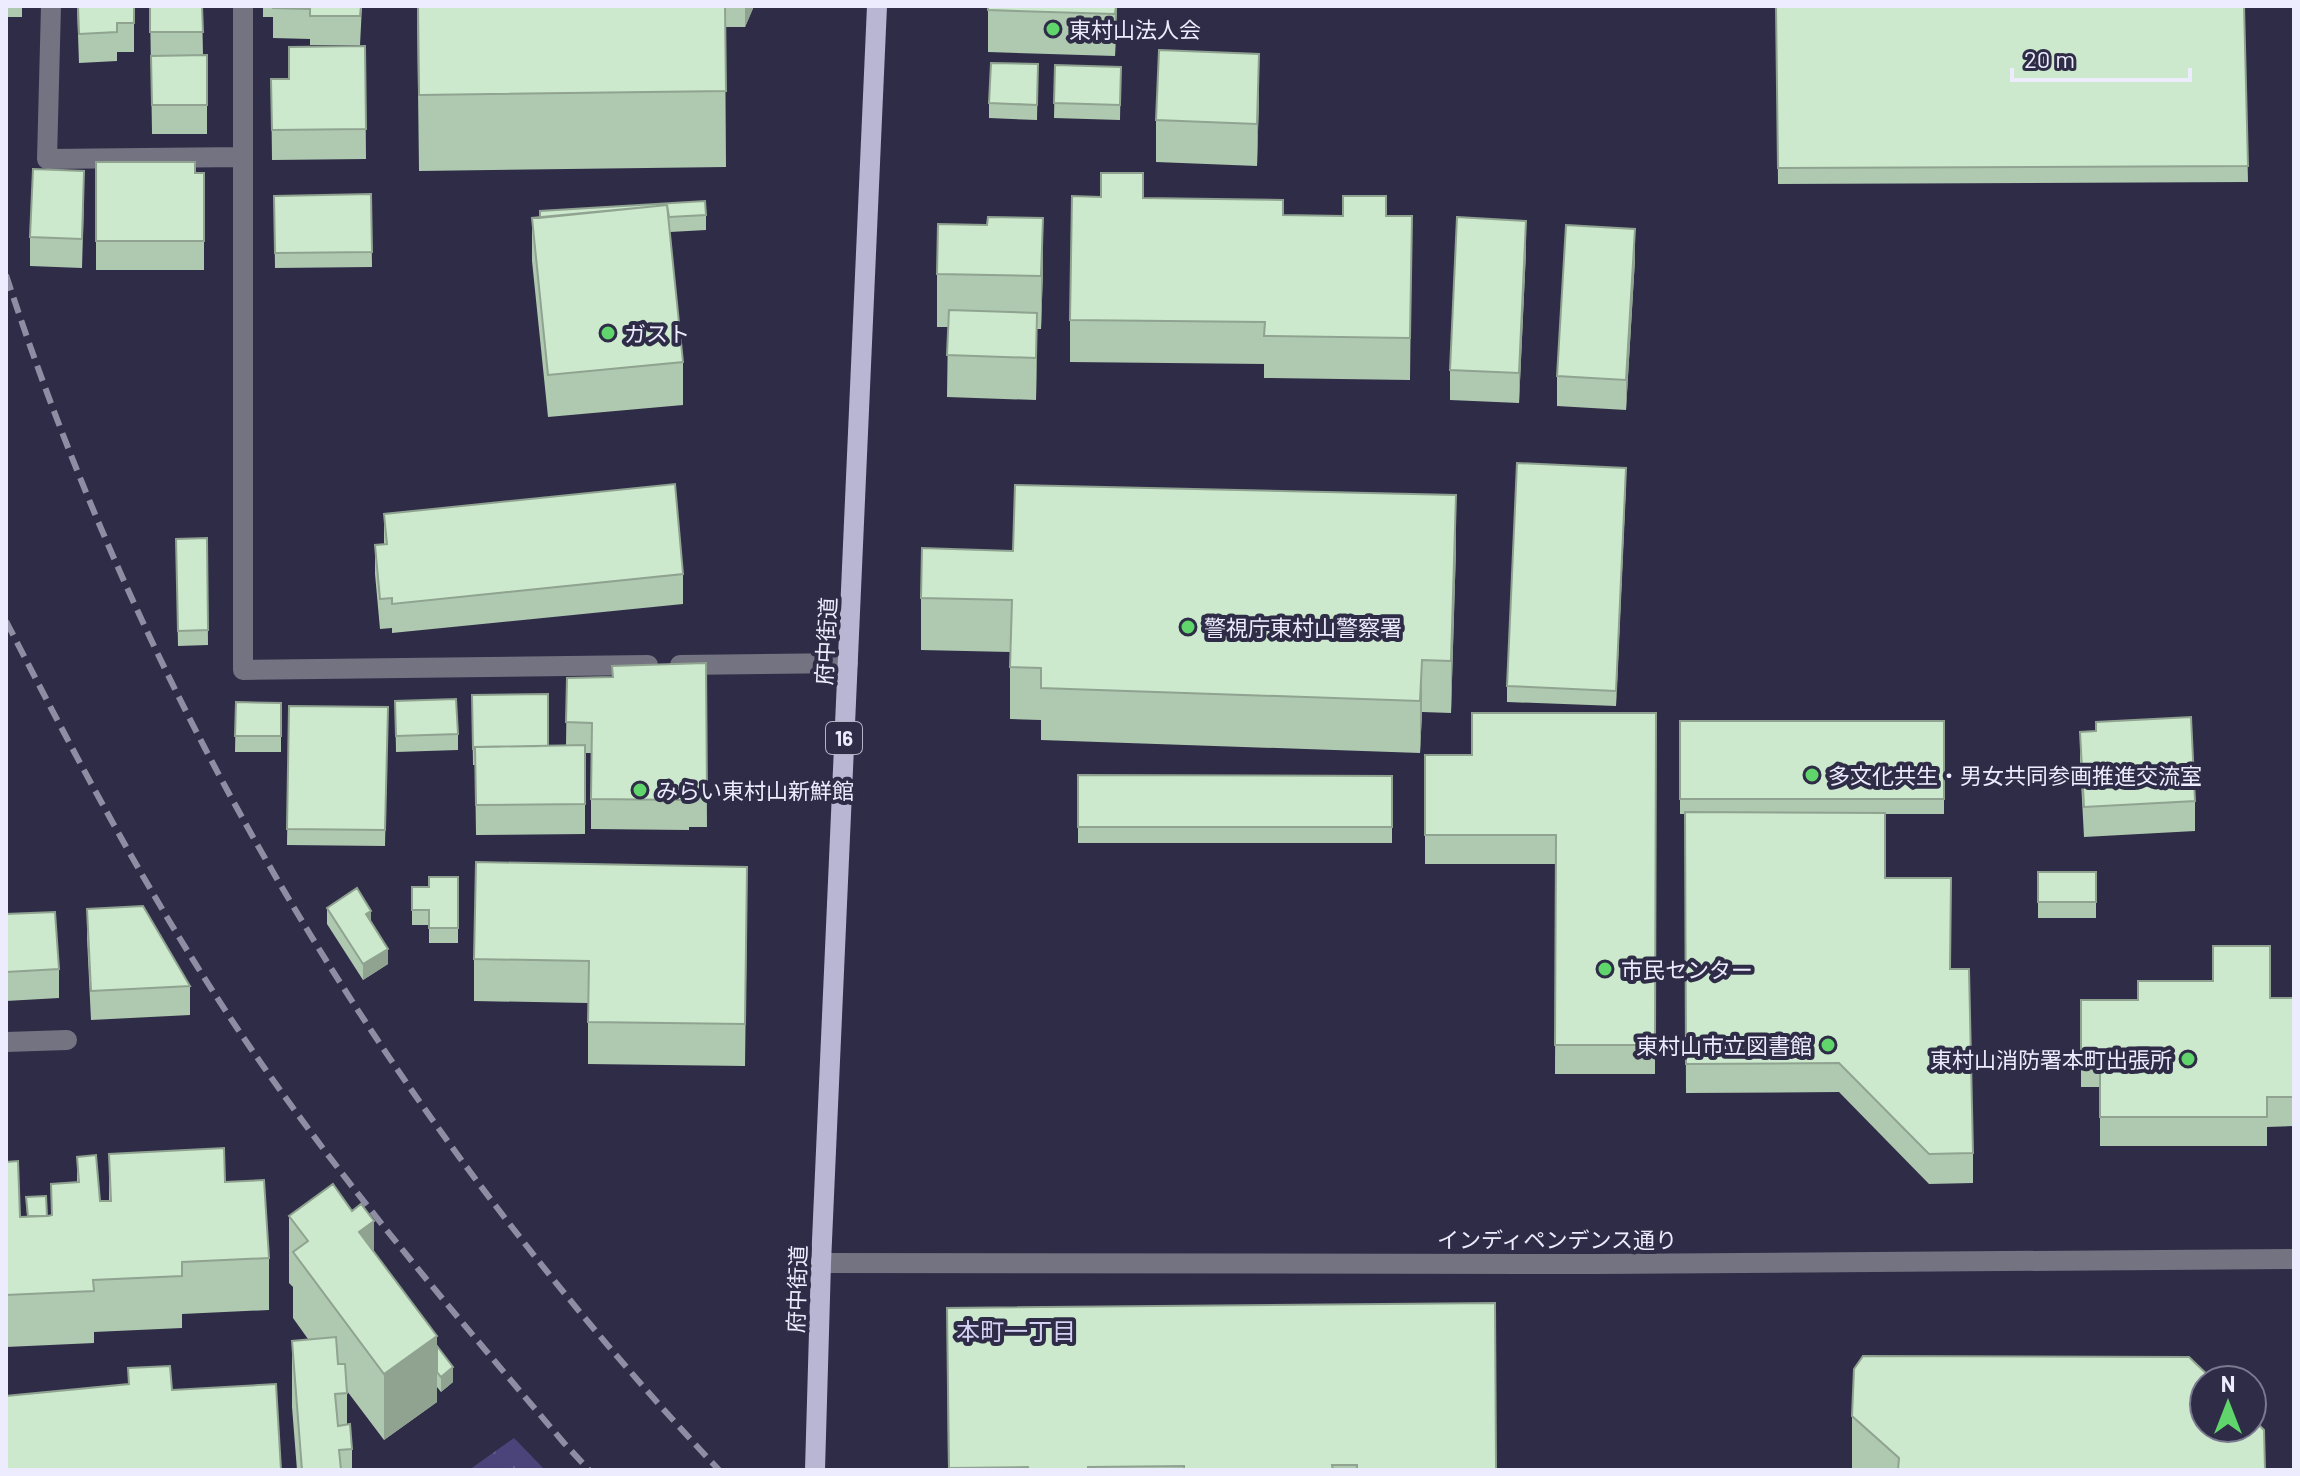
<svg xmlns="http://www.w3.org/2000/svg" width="2300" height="1476" viewBox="0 0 2300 1476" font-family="Barlow,'Noto Sans JP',sans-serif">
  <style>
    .park { fill: url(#park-tufts) }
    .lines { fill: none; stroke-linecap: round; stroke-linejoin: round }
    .minor { stroke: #747381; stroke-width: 20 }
    .major { stroke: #b8b6d3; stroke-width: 20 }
    .rail { stroke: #8f8da4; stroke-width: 6; stroke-dasharray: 16 8; stroke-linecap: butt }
    .wall { fill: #afc8b0 }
    .shaded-wall { fill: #8fa390 }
    .building { fill: #cce9cd; stroke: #8fa390; stroke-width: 2 }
    .poi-dot { fill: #5fd56b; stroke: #2f2c47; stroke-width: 3 }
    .labels { text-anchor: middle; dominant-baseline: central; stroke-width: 8; stroke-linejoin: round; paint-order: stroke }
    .shield { fill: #2f2c47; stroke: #b4b2c7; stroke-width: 2 }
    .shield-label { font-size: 20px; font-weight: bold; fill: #edecfe }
    .poi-label { font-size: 22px; fill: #edecfe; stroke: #2f2c47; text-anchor: start }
    .street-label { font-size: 22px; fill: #edecfe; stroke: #2f2c47 }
    .neighbourhood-label { font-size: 24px; fill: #d4d2f5; stroke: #2f2c47 }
  </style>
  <defs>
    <pattern id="park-tufts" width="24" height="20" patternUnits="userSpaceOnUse" patternTransform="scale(2)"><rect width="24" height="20" fill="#4b447b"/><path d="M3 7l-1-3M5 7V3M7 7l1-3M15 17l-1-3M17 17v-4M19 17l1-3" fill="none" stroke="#655f8f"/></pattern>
  </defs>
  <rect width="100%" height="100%" fill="#2f2c47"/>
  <path class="park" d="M 514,1438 L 545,1470 L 469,1470 Z"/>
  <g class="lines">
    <path class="minor" d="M 51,6 L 47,159 L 243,157
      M 243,6 L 243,670 L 648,665
      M 680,665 L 848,663
      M 6,1042 L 67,1040
      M 821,1263 L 1597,1264 L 2294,1259"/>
    <path class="major" d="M 815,1470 L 821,1263 L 877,6"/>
    <path class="rail" d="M 6,275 C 153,725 396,1125 719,1470
      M 6,621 C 87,779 170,936 273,1080 C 363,1207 464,1325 564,1443 L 589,1470"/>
  </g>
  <path class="wall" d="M 6,6 L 22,6 L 22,17 L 6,17 Z
    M 77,6 L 134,6 L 134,52 L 117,52 L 117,61 L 79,63 Z
    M 150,6 L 202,6 L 203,55 L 207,55 L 207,134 L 152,134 Z
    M 263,6 L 362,6 L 360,45 L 310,45 L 310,39 L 273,38 L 273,17 L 263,17 Z
    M 417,6 L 754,6 L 745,27 L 725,27 L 726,167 L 419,171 Z
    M 988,6 L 1117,6 L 1115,56 L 988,52 Z
    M 1776,6 L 2244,6 L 2248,182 L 1778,184 Z
    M 365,46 L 366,159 L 272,160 L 271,79 L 289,79 Z
    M 1038,64 L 1037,120 L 989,118 L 989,103 Z
    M 1055,65 L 1121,67 L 1120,120 L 1054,118 Z
    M 1259,96 L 1257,166 L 1156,162 L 1156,120 Z
    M 96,162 L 204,173 L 204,270 L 96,270 Z
    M 371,194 L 372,267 L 275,268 L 274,196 Z
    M 1143,198 L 1283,215 L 1412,216 L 1410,380 L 1264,378 L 1264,364 L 1070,362 L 1070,320 Z
    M 84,200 L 82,268 L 30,266 L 30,237 Z
    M 706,215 L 706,230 L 670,232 L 683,362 L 683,405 L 548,417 L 532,261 L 532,218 Z
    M 1526,251 L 1519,403 L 1450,400 L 1450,370 Z
    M 1635,259 L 1626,410 L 1557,406 L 1557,376 Z
    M 1043,270 L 1041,329 L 1037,329 L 1036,400 L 947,397 L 948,327 L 937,327 L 937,274 Z
    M 1626,483 L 1616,706 L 1507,702 L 1507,686 Z
    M 384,514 L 683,574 L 683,604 L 392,633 L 392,628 L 380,629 L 375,574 L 375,545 L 384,544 Z
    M 207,538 L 208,645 L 178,646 L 176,539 Z
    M 1456,548 L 1451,713 L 1422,712 L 1420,753 L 1041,740 L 1041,720 L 1010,719 L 1010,652 L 921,650 L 921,598 L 1013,551 Z
    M 706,663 L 707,827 L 689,827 L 689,830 L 591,829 L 591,753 L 585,753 L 585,834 L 476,835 L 475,765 L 473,765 L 472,695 L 548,746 L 566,745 L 567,678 L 612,677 L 612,666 Z
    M 395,701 L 458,734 L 458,750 L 396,752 Z
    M 236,702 L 281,703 L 281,752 L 235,752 Z
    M 289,706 L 388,707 L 385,846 L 287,845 Z
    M 1656,713 L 1655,1074 L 1555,1074 L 1556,864 L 1425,864 L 1425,755 L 1472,755 Z
    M 1680,721 L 1944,721 L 1944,814 L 1885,814 L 1885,878 L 1950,969 L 1973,1153 L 1973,1183 L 1929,1184 L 1839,1092 L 1686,1093 L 1685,814 L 1680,814 Z
    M 2096,722 L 2195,801 L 2195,831 L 2084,837 L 2080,762 L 2080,732 L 2096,731 Z
    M 1078,775 L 1392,776 L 1392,843 L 1078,843 Z
    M 2038,872 L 2096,872 L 2096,918 L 2038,918 Z
    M 458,877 L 458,943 L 429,943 L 429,925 L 412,925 L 412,887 L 429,887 Z
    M 327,908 L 371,923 L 388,964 L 363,980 L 327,924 Z
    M 87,909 L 190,986 L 190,1015 L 91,1020 L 87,938 Z
    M 747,909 L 745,1066 L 588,1064 L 588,1003 L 474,1001 L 474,959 Z
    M 6,914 L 59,969 L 59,998 L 6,1001 Z
    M 2294,998 L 2294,1126 L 2267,1127 L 2267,1146 L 2100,1146 L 2100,1087 L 2081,1087 L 2081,1000 Z
    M 109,1154 L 225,1182 L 269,1258 L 269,1310 L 182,1314 L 182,1328 L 94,1332 L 94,1343 L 6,1347 L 6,1162 L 20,1217 L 27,1216 L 26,1197 L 47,1216 L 51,1215 L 51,1184 L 77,1182 L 77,1157 L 100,1201 L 109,1201 Z
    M 289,1216 L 374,1252 L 437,1346 L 453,1382 L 441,1392 L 437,1387 L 437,1402 L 384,1440 L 347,1391 L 347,1424 L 352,1449 L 352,1470 L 297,1470 L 292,1407 L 292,1341 L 308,1339 L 293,1318 L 293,1287 L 289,1283 Z
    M 947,1308 L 1496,1470 L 948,1470 Z
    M 1852,1416 L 2265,1470 L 1852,1470 Z"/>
  <path class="shaded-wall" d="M 745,6 L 754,6 L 745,27 Z
    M 1116,6 L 1117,6 L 1115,56 L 1115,14 Z
    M 1259,54 L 1259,96 L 1257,166 L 1257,124 Z
    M 1043,218 L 1043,270 L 1041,329 L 1041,276 Z
    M 1526,221 L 1526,251 L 1519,403 L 1519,373 Z
    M 1635,229 L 1635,259 L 1626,410 L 1626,380 Z
    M 1037,313 L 1037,355 L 1036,400 L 1036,358 Z
    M 1626,468 L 1626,483 L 1616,706 L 1616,691 Z
    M 1456,495 L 1456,548 L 1451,713 L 1451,661 Z
    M 1422,660 L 1422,712 L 1420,753 L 1420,701 Z
    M 371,911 L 371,926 L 366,914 Z
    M 388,949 L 388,964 L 363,980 L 363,964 Z
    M 374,1221 L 374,1288 L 359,1232 Z
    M 437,1336 L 437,1402 L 384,1440 L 384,1374 Z
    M 453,1367 L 453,1382 L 441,1392 L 441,1377 Z"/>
  <path class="building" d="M 78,6 L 134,6 L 134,23 L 117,23 L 117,32 L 79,34 Z
    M 150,6 L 202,6 L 203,32 L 150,32 Z
    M 273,6 L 361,6 L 360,16 L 310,16 L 310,9 L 273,8 Z
    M 418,6 L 725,6 L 726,91 L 419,95 Z
    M 988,6 L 1116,6 L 1115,14 L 988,10 Z
    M 1776,6 L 2244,6 L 2248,166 L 1778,168 Z
    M 365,46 L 366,129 L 272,130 L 271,79 L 289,79 L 289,47 Z
    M 1159,50 L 1259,54 L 1257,124 L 1156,120 Z
    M 207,55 L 207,105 L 152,105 L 151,56 Z
    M 991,63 L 1038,64 L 1037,105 L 989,103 Z
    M 1055,65 L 1121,67 L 1120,105 L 1054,103 Z
    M 96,162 L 195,162 L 195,173 L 204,173 L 204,241 L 96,241 Z
    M 33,169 L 84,171 L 82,239 L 30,237 Z
    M 1101,173 L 1143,173 L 1143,198 L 1283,200 L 1283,215 L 1343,216 L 1343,196 L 1386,196 L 1386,216 L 1412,216 L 1410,338 L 1264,336 L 1265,322 L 1070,320 L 1072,196 L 1101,197 Z
    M 371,194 L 372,252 L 275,253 L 274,196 Z
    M 705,201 L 706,215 L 669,217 L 667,205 L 540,218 L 540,211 Z
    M 667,205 L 683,362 L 548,375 L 532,218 Z
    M 988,217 L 1043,218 L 1041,276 L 937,274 L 938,224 L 987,225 Z
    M 1457,217 L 1526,221 L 1519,373 L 1450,370 Z
    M 1566,225 L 1635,229 L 1626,380 L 1557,376 Z
    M 949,310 L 1037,313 L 1036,358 L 947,355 Z
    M 1517,463 L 1626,468 L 1616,691 L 1507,686 Z
    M 675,484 L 683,574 L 392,604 L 392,598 L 380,599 L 375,545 L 387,544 L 384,514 Z
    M 1015,485 L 1456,495 L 1451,661 L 1422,660 L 1420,701 L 1041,688 L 1041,668 L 1010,667 L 1012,600 L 921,598 L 922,548 L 1013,551 Z
    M 207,538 L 208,630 L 178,631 L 176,539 Z
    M 706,663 L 707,797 L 689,797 L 689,800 L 591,799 L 592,723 L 566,722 L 567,678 L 613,677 L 612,666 Z
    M 548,694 L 548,746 L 475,747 L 475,749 L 473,749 L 472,695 Z
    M 456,699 L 458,734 L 396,736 L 395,701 Z
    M 236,702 L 281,703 L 281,736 L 235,736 Z
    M 289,706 L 388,707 L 385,830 L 287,829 Z
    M 1472,713 L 1656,713 L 1655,1045 L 1555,1045 L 1556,835 L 1425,835 L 1425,755 L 1472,755 Z
    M 2191,717 L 2195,801 L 2084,807 L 2080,732 L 2096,731 L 2096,722 Z
    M 1680,721 L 1944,721 L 1944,799 L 1680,799 Z
    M 585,745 L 585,804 L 476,805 L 475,747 Z
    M 1078,775 L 1392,776 L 1392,827 L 1078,827 Z
    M 1685,812 L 1885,813 L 1885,878 L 1951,878 L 1950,969 L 1969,969 L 1973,1153 L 1929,1154 L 1839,1063 L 1686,1064 Z
    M 476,862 L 747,867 L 745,1024 L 588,1022 L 589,961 L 474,959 Z
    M 2038,872 L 2096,872 L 2096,902 L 2038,902 Z
    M 429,877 L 458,877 L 458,928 L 429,928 L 429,910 L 412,910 L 412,887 L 429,887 Z
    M 357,888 L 371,911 L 366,914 L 388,949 L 363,964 L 327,908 Z
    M 143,906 L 190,986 L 91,991 L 87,909 Z
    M 55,912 L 59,969 L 6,972 L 6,914 Z
    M 2213,946 L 2270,946 L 2270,998 L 2294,998 L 2294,1097 L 2267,1097 L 2267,1117 L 2100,1117 L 2100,1058 L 2081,1058 L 2081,1000 L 2138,1000 L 2138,981 L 2213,981 Z
    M 224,1148 L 225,1182 L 264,1180 L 269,1258 L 182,1262 L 182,1276 L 93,1280 L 94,1291 L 6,1295 L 6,1162 L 18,1161 L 20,1217 L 48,1216 L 52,1215 L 51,1184 L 79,1182 L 77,1157 L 96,1155 L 100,1201 L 111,1201 L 109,1154 Z
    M 333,1184 L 352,1211 L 361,1204 L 374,1221 L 359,1232 L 437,1336 L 384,1374 L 293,1252 L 308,1241 L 289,1216 Z
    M 46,1196 L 47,1216 L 28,1216 L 26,1197 Z
    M 1495,1303 L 1496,1470 L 1357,1470 L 1357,1465 L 1332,1465 L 1333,1470 L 1184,1470 L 1184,1466 L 1088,1467 L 1088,1470 L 1029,1470 L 1028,1467 L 949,1468 L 947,1308 Z
    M 336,1337 L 338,1364 L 345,1364 L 347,1393 L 335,1394 L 338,1426 L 350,1424 L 352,1449 L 339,1450 L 341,1470 L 302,1470 L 292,1341 Z
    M 437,1346 L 453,1367 L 441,1377 L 437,1372 Z
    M 1863,1356 L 2189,1357 L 2213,1380 L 2204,1380 L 2204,1428 L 2252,1428 L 2252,1418 L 2264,1430 L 2265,1470 L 1898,1470 L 1899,1458 L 1852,1416 L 1854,1369 Z
    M 170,1366 L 172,1390 L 276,1384 L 281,1470 L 6,1470 L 6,1396 L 129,1384 L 128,1368 Z"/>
  <g class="poi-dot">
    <circle cx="1053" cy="29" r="8"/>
    <circle cx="608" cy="333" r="8"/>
    <circle cx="1188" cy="627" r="8"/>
    <circle cx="1812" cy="775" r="8"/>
    <circle cx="640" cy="790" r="8"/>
    <circle cx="1605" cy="969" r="8"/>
    <circle cx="1828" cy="1045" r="8"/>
    <circle cx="2188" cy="1059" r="8"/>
  </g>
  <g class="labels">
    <rect class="shield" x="826" y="722" width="36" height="32" rx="6"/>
    <g class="shield-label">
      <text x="844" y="738">16</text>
    </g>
    <g class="poi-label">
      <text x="1069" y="29">東村山法人会</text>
      <text x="624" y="333">ガスト</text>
      <text x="1204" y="627">警視庁東村山警察署</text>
      <text x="1828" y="775">多文化共生・男女共同参画推進交流室</text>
      <text x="656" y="790">みらい東村山新鮮館</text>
      <text x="1621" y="969">市民センター</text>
      <text x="1812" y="1045" text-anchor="end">東村山市立図書館</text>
      <text x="2172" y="1059" text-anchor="end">東村山消防署本町出張所</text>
    </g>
    <g class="street-label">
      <text transform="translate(825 641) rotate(-87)">府中街道</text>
      <text x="1557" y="1239">インディペンデンス通り</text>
      <text transform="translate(796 1289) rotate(-88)">府中街道</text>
    </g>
    <g class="neighbourhood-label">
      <text x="1016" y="1330">本町一丁目</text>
    </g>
  </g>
  <rect width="2300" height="1476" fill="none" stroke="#edecfe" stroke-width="16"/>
  <g transform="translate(2228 1404)"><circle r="38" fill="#2f2c47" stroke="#7b7990" stroke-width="2"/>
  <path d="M0-6L14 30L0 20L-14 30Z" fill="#5fd56b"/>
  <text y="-12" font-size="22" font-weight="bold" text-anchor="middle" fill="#edecfe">N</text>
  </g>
  <path d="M2012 68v12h178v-12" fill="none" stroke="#edecfe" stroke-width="4"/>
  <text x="2024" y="68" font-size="24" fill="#edecfe" stroke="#2f2c47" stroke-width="6" paint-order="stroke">20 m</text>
</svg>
